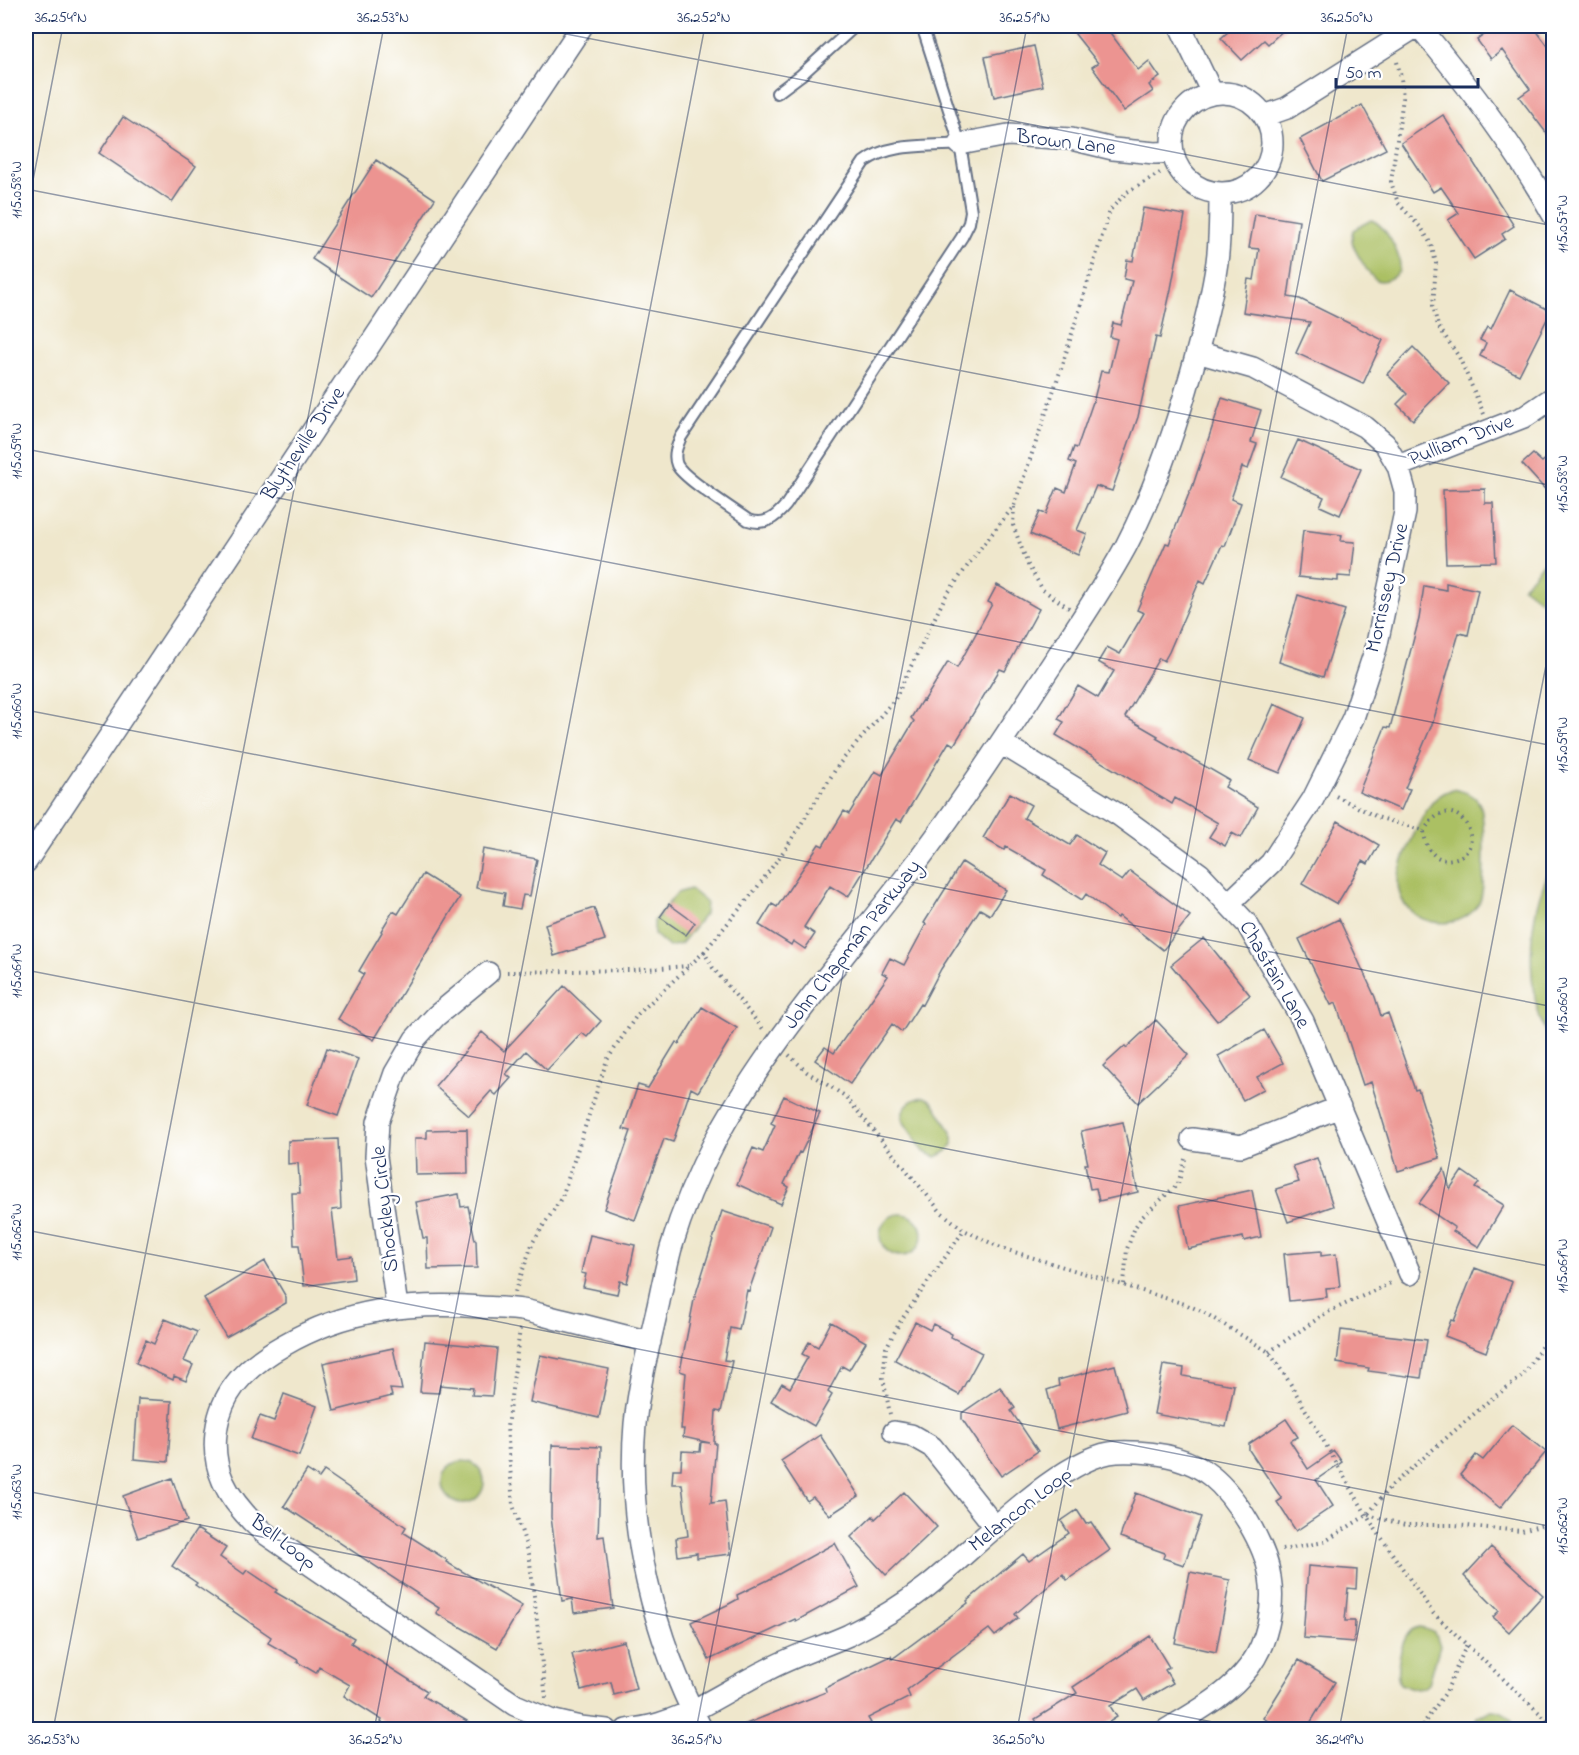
<svg xmlns="http://www.w3.org/2000/svg" width="1579" height="1755" viewBox="0 0 1579 1755" font-family="'Indie Flower',sans-serif">
  <style>
    .green { fill: #abc064; stroke: #637861; stroke-width: 1.5 }
    .building { fill: #ec9491 }
    .lines { fill: none; stroke-linecap: round; stroke-linejoin: round }
    .service-casing { stroke: #656f84; stroke-width: 14 }
    .minor-casing { stroke: #656f84; stroke-width: 24 }
    .path { stroke: #656f84; stroke-width: 4; stroke-dasharray: 1.5 4.5; stroke-linecap: butt }
    .service { stroke: #fff; stroke-width: 10 }
    .minor { stroke: #fff; stroke-width: 21 }
    .ticks { fill: none; stroke: #1b2f5e; stroke-width: 1.5; stroke-opacity: 0.45 }
    .labels { text-anchor: middle; dominant-baseline: central; stroke-width: 4.5; stroke-linejoin: round; paint-order: stroke }
    .street-label { font-size: 21px; fill: #1b2f5e; stroke: #fff }
    .neatline { fill: none; stroke: #1b2f5e; stroke-width: 2 }
    .ticks-label { font-size: 15px; text-anchor: middle; fill: #1b2f5e }
  </style>
  <rect width="100%" height="100%" fill="#fff"/>
  <filter id="ink" filterUnits="userSpaceOnUse"><feTurbulence type="fractalNoise" baseFrequency=".0167" numOctaves="2"/><feDisplacementMap in="SourceGraphic" scale="12" xChannelSelector="R" yChannelSelector="G"/><feConvolveMatrix kernelMatrix="1 2 1 2 8 2 1 2 1" color-interpolation-filters="sRGB"/></filter>
  <filter id="wash" filterUnits="userSpaceOnUse"><feTurbulence type="fractalNoise" baseFrequency=".008" numOctaves="4" result="noise"/><feDisplacementMap in="SourceGraphic" scale="24" xChannelSelector="R" yChannelSelector="G"/><feGaussianBlur stdDeviation="1.35" result="paint"/><feColorMatrix in="noise" values="0 0 0 0 0 0 0 0 0 0 0 0 0 0 0 0 0 1.4 0 .05"/><feComposite in="paint" operator="in"/></filter>
  <g filter="url(#wash)">
    <rect width="100%" height="100%" fill="#efe7cc"/>
    <path class="green" d="M 1371,220 C 1385,224 1404,258 1399,272 C 1380,289 1372,280 1362,262 C 1356,251 1349,243 1353,230 Z
      M 1553,552 L 1553,610 L 1523,587 Z
      M 1453,789 C 1461,791 1472,793 1477,800 C 1479,803 1482,809 1482,813 C 1484,827 1486,892 1479,903 C 1465,928 1426,929 1408,908 C 1400,900 1396,886 1399,874 C 1403,856 1420,819 1431,804 C 1436,796 1445,792 1453,789 Z
      M 1553,864 L 1553,1049 C 1524,995 1524,918 1553,864 Z
      M 690,889 L 706,902 L 705,914 L 681,944 L 669,947 L 654,934 L 654,921 L 677,893 Z
      M 924,1097 C 933,1100 936,1107 941,1115 C 953,1134 963,1146 936,1157 L 924,1152 L 903,1121 C 900,1107 910,1099 924,1097 Z
      M880 1235a21 21 0 1 1 42 0a21 21 0 1 1-42 0Z
      M442 1482a21 21 0 1 1 42 0a21 21 0 1 1-42 0Z
      M 1420,1627 L 1435,1633 L 1440,1645 L 1429,1683 L 1423,1688 L 1416,1689 L 1400,1684 C 1394,1674 1401,1643 1408,1634 C 1411,1629 1415,1628 1420,1627 Z
      M 1491,1710 C 1504,1710 1513,1717 1514,1729 L 1472,1729 L 1477,1717 Z"/>
    <g id="blocks">
      <path class="building" d="M 1085,26 L 1105,26 L 1138,70 L 1149,61 L 1160,77 L 1149,85 L 1153,91 L 1124,111 L 1092,67 L 1098,63 L 1075,34 Z
        M 1235,26 L 1288,26 L 1268,44 L 1264,40 L 1242,60 L 1221,38 Z
        M 1497,26 L 1533,26 L 1554,54 L 1554,143 L 1519,97 L 1530,89 L 1502,50 L 1491,59 L 1477,40 Z
        M 1034,46 L 1043,86 L 994,97 L 985,57 Z
        M 1362,105 L 1386,149 L 1322,181 L 1300,139 Z
        M 1443,115 L 1514,226 L 1502,234 L 1505,239 L 1474,259 L 1448,220 L 1459,213 L 1441,187 L 1433,192 L 1401,143 Z
        M 123,117 L 196,166 L 172,202 L 99,153 Z
        M 376,160 L 435,199 L 371,298 L 312,259 Z
        M 1143,208 L 1185,215 L 1171,289 L 1160,338 L 1156,337 L 1138,417 L 1112,491 L 1096,486 L 1077,530 L 1087,534 L 1078,555 L 1030,534 L 1040,512 L 1046,514 L 1057,488 L 1066,492 L 1076,464 L 1069,461 L 1074,447 L 1077,448 L 1094,399 L 1101,371 L 1109,372 L 1117,339 L 1110,337 L 1113,323 L 1121,325 L 1132,281 L 1124,279 L 1127,260 L 1133,261 Z
        M 1255,214 L 1299,221 L 1288,297 L 1300,299 L 1383,340 L 1363,384 L 1296,353 L 1310,322 L 1243,312 L 1248,279 L 1254,280 L 1259,249 L 1249,248 Z
        M 1510,290 L 1551,311 L 1519,375 L 1480,356 L 1486,343 L 1480,340 L 1487,327 L 1491,329 Z
        M 1413,347 L 1449,383 L 1413,420 L 1397,404 L 1407,394 L 1387,374 Z
        M 1222,398 L 1261,410 L 1251,442 L 1257,444 L 1248,469 L 1242,467 L 1231,499 L 1241,503 L 1225,546 L 1222,545 L 1205,583 L 1200,580 L 1169,652 L 1164,661 L 1159,658 L 1125,717 L 1158,736 L 1156,738 L 1229,780 L 1225,787 L 1258,807 L 1241,838 L 1232,833 L 1225,846 L 1209,837 L 1218,823 L 1175,798 L 1172,804 L 1056,735 L 1064,722 L 1058,719 L 1078,686 L 1098,698 L 1114,671 L 1098,662 L 1107,647 L 1120,654 L 1144,613 L 1137,610 L 1166,543 L 1169,544 L 1190,491 L 1191,491 Z
        M 1298,440 L 1361,469 L 1340,515 L 1320,506 L 1324,497 L 1281,477 Z
        M 1554,452 L 1554,499 L 1522,464 L 1533,454 L 1542,462 Z
        M 1485,489 L 1485,503 L 1493,503 L 1496,562 L 1446,563 L 1443,490 Z
        M 1303,530 L 1342,535 L 1341,541 L 1355,542 L 1351,577 L 1338,576 L 1338,581 L 1298,577 Z
        M 1446,583 L 1478,590 L 1468,635 L 1459,633 L 1433,722 L 1405,788 L 1410,789 L 1401,810 L 1359,792 L 1385,727 L 1390,728 L 1419,619 L 1424,586 L 1446,590 Z
        M 997,585 L 1039,609 L 1005,671 L 1000,669 L 954,745 L 949,742 L 901,822 L 896,819 L 848,897 L 830,886 L 804,927 L 815,934 L 805,949 L 793,941 L 791,945 L 759,925 L 772,904 L 777,907 L 819,844 L 823,846 L 844,811 L 849,814 L 875,771 L 882,775 L 914,721 L 911,718 L 922,700 L 924,701 L 948,662 L 957,668 L 992,604 L 988,602 Z
        M 1298,595 L 1345,610 L 1323,677 L 1279,662 Z
        M 1274,704 L 1305,718 L 1280,773 L 1249,760 Z
        M 1010,793 L 1031,805 L 1024,818 L 1070,845 L 1077,835 L 1105,853 L 1098,865 L 1122,881 L 1130,871 L 1190,916 L 1163,950 L 1119,916 L 1117,918 L 1086,894 L 1082,900 L 1043,875 L 1046,870 L 1006,847 L 1004,850 L 983,838 Z
        M 1338,821 L 1379,845 L 1368,864 L 1363,861 L 1337,904 L 1302,884 Z
        M 483,849 L 537,859 L 530,896 L 523,895 L 520,909 L 503,906 L 505,893 L 476,888 Z
        M 962,862 L 1006,890 L 990,915 L 980,909 L 941,969 L 922,1005 L 920,1004 L 902,1032 L 892,1024 L 850,1084 L 815,1060 L 825,1047 L 834,1053 L 888,976 L 882,973 L 890,958 L 904,965 L 926,924 L 924,923 Z
        M 423,874 L 460,897 L 374,1040 L 338,1019 L 364,974 L 359,971 L 382,932 L 381,931 L 393,911 L 398,914 Z
        M 669,904 L 695,923 L 686,935 L 660,917 Z
        M 594,908 L 605,940 L 554,956 L 545,924 Z
        M 1339,919 L 1375,997 L 1381,1016 L 1388,1013 L 1415,1090 L 1418,1089 L 1440,1158 L 1398,1171 L 1371,1082 L 1363,1085 L 1336,1003 L 1331,1005 L 1299,939 Z
        M 1204,938 L 1250,995 L 1217,1021 L 1171,965 Z
        M 564,986 L 601,1021 L 587,1037 L 582,1033 L 547,1070 L 526,1051 L 506,1074 L 511,1078 L 496,1095 L 491,1091 L 469,1116 L 435,1086 L 482,1032 L 504,1051 Z
        M 702,1007 L 737,1028 L 698,1092 L 691,1088 L 673,1142 L 664,1139 L 635,1220 L 604,1209 L 631,1131 L 623,1129 L 638,1085 L 648,1088 L 676,1042 L 679,1044 Z
        M 1156,1020 L 1189,1055 L 1138,1103 L 1103,1066 L 1125,1046 L 1126,1048 Z
        M 1264,1030 L 1283,1063 L 1257,1077 L 1264,1089 L 1243,1100 L 1218,1056 Z
        M 327,1048 L 358,1059 L 338,1116 L 307,1105 Z
        M 784,1096 L 820,1113 L 801,1153 L 799,1152 L 784,1184 L 789,1187 L 781,1204 L 737,1184 L 753,1148 L 763,1152 L 775,1125 L 771,1123 Z
        M 1123,1122 L 1138,1192 L 1099,1201 L 1096,1188 L 1090,1189 L 1085,1164 L 1088,1164 L 1081,1131 Z
        M 467,1129 L 468,1174 L 416,1175 L 415,1138 L 427,1138 L 427,1130 Z
        M 338,1139 L 341,1209 L 332,1210 L 338,1258 L 352,1256 L 354,1279 L 304,1286 L 299,1245 L 294,1245 L 292,1193 L 300,1193 L 298,1163 L 288,1164 L 288,1141 Z
        M 1317,1158 L 1333,1206 L 1288,1222 L 1276,1189 L 1299,1182 L 1293,1166 Z
        M 1444,1169 L 1450,1189 L 1462,1171 L 1479,1183 L 1475,1188 L 1504,1205 L 1479,1247 L 1453,1231 L 1455,1228 L 1419,1203 Z
        M 1252,1190 L 1261,1237 L 1244,1241 L 1243,1237 L 1188,1249 L 1179,1206 Z
        M 459,1194 L 461,1207 L 468,1206 L 475,1240 L 476,1240 L 477,1268 L 428,1269 L 427,1238 L 423,1238 L 416,1202 Z
        M 722,1211 L 771,1227 L 749,1291 L 747,1290 L 739,1330 L 730,1328 L 724,1360 L 732,1361 L 721,1412 L 716,1411 L 714,1443 L 716,1443 L 711,1503 L 725,1501 L 731,1554 L 697,1558 L 697,1553 L 678,1556 L 676,1538 L 688,1536 L 682,1484 L 672,1484 L 673,1469 L 681,1469 L 682,1451 L 700,1452 L 701,1442 L 710,1443 L 683,1437 L 684,1429 L 681,1429 L 686,1373 L 680,1371 L 694,1300 Z
        M 590,1235 L 635,1245 L 627,1283 L 620,1281 L 617,1294 L 583,1287 L 586,1274 L 581,1273 Z
        M 1321,1251 L 1321,1256 L 1336,1254 L 1340,1287 L 1326,1288 L 1327,1297 L 1289,1301 L 1284,1254 Z
        M 265,1261 L 286,1297 L 286,1303 L 226,1337 L 204,1298 Z
        M 1475,1268 L 1512,1282 L 1486,1352 L 1445,1336 L 1451,1320 L 1454,1321 Z
        M 165,1319 L 197,1332 L 184,1361 L 193,1365 L 186,1381 L 174,1376 L 173,1380 L 136,1363 L 146,1340 L 154,1344 Z
        M 831,1322 L 866,1342 L 849,1370 L 842,1366 L 828,1392 L 832,1395 L 814,1426 L 771,1401 L 782,1383 L 790,1388 L 808,1357 L 802,1354 L 809,1342 L 818,1347 Z
        M 915,1322 L 930,1330 L 933,1324 L 952,1334 L 951,1337 L 982,1353 L 959,1395 L 895,1360 Z
        M 1341,1330 L 1427,1340 L 1421,1378 L 1368,1371 L 1369,1368 L 1337,1363 Z
        M 425,1341 L 497,1348 L 492,1396 L 472,1395 L 473,1388 L 440,1385 L 439,1393 L 420,1392 Z
        M 393,1348 L 402,1390 L 390,1389 L 392,1396 L 334,1411 L 323,1363 Z
        M 540,1355 L 609,1369 L 599,1418 L 530,1402 Z
        M 1115,1365 L 1127,1411 L 1057,1429 L 1047,1390 L 1059,1386 L 1058,1380 Z
        M 1163,1365 L 1184,1368 L 1183,1376 L 1234,1385 L 1226,1427 L 1154,1414 Z
        M 1000,1387 L 1015,1408 L 1011,1411 L 1038,1451 L 1001,1476 L 962,1419 L 962,1413 Z
        M 284,1394 L 317,1406 L 299,1456 L 251,1439 L 260,1416 L 274,1421 Z
        M 138,1399 L 172,1401 L 168,1462 L 134,1459 Z
        M 1286,1419 L 1298,1437 L 1290,1441 L 1308,1469 L 1334,1451 L 1342,1462 L 1316,1480 L 1333,1506 L 1296,1531 L 1277,1502 L 1282,1499 L 1249,1450 L 1249,1444 Z
        M 1512,1425 L 1546,1452 L 1500,1508 L 1460,1475 L 1476,1455 L 1483,1460 Z
        M 820,1435 L 859,1496 L 830,1515 L 813,1497 L 807,1501 L 781,1461 Z
        M 552,1445 L 601,1447 L 598,1537 L 604,1536 L 613,1608 L 574,1613 L 572,1599 L 562,1601 L 551,1517 Z
        M 307,1470 L 319,1478 L 324,1471 L 406,1527 L 403,1532 L 447,1560 L 446,1562 L 522,1606 L 497,1648 L 436,1613 L 439,1608 L 284,1506 Z
        M 172,1478 L 187,1521 L 138,1538 L 123,1496 Z
        M 904,1492 L 937,1527 L 886,1575 L 851,1537 L 873,1516 L 875,1519 Z
        M 1136,1493 L 1201,1517 L 1184,1565 L 1163,1558 L 1165,1553 L 1120,1537 Z
        M 1077,1510 L 1086,1524 L 1091,1522 L 1110,1550 L 1067,1580 L 1063,1574 L 1015,1614 L 1018,1618 L 995,1636 L 989,1629 L 907,1690 L 910,1697 L 868,1718 L 871,1723 L 857,1730 L 731,1730 L 826,1692 L 825,1688 L 891,1656 L 892,1659 L 968,1603 L 967,1601 L 1023,1554 L 1029,1561 L 1069,1533 L 1061,1521 Z
        M 197,1529 L 226,1548 L 220,1557 L 244,1574 L 247,1570 L 277,1590 L 275,1592 L 354,1638 L 351,1643 L 427,1691 L 423,1696 L 483,1730 L 392,1730 L 381,1722 L 382,1720 L 344,1696 L 350,1685 L 319,1667 L 316,1673 L 297,1662 L 298,1660 L 268,1643 L 271,1637 L 195,1585 L 197,1583 L 172,1566 Z
        M 835,1543 L 859,1587 L 796,1621 L 795,1619 L 709,1660 L 691,1622 L 727,1605 L 738,1599 L 737,1595 L 768,1580 Z
        M 1491,1547 L 1543,1595 L 1509,1632 L 1493,1617 L 1499,1611 L 1464,1576 Z
        M 1308,1566 L 1357,1570 L 1356,1589 L 1348,1588 L 1345,1621 L 1355,1621 L 1354,1642 L 1303,1638 Z
        M 1190,1572 L 1230,1580 L 1216,1652 L 1175,1643 Z
        M 1150,1636 L 1169,1667 L 1165,1670 L 1173,1683 L 1144,1700 L 1137,1689 L 1110,1706 L 1117,1717 L 1097,1730 L 1041,1730 L 1035,1719 L 1077,1693 L 1073,1687 Z
        M 624,1641 L 636,1689 L 614,1695 L 611,1682 L 581,1690 L 572,1654 Z
        M 1299,1660 L 1335,1682 L 1306,1730 L 1282,1730 L 1263,1718 Z"/>
    </g>
  </g>
  <g filter="url(#ink)">
    <use href="#blocks" fill-opacity="0" stroke="#656f84" stroke-width="1.5"/>
    <g class="lines">
      <g class="service-casing">
        <path id="service" d="M 921,26 L 925,35 L 960,144 L 971,211 L 969,223 L 962,237 L 786,505 C 775,518 765,526 748,520 C 733,509 684,479 677,465 C 673,455 677,446 681,437 L 864,162 C 890,142 929,147 960,144
          M 777,93 L 801,75 L 855,26"/>
      </g>
      <g class="minor-casing">
        <path id="minor" d="M 1180,26 L 1212,93
          M 1419,26 C 1469,87 1515,147 1554,216
          M1172 143a50 50 0 1 1 100 0a50 50 0 1 1-100 0Z
          M 1264,116 L 1287,108 L 1417,26
          M 960,144 L 1008,135 L 1071,139 L 1113,149 L 1155,153 L 1172,152
          M 1197,352 L 1253,368 L 1365,427 L 1385,444 L 1398,466 L 1405,491 L 1405,512 L 1376,648 L 1353,718 L 1313,799 L 1271,863 L 1228,904
          M 1398,466 L 1526,416 L 1554,397
          M 1001,743 L 1119,815 L 1200,874 L 1247,924 L 1303,1021 L 1410,1274
          M 26,862 L 582,26
          M 1192,1139 L 1241,1146 L 1340,1107
          M 397,1307 L 376,1156 L 378,1122 L 395,1073 L 415,1039 L 436,1016 L 488,973
          M 894,1432 L 911,1435 L 932,1447 L 996,1528
          M 607,1730 L 580,1727 L 550,1720 L 515,1705 L 263,1532 C 228,1500 206,1467 219,1417 C 228,1383 254,1362 284,1345 C 346,1309 410,1302 481,1307 C 494,1308 509,1308 522,1310 C 535,1312 548,1317 562,1320 C 591,1327 620,1335 650,1342
          M 626,1730 C 638,1728 650,1727 661,1723 C 698,1712 732,1687 767,1670 C 793,1656 822,1647 849,1635 C 875,1622 902,1606 925,1588 C 971,1553 1061,1455 1117,1452 C 1149,1451 1185,1455 1211,1476 C 1236,1496 1266,1546 1270,1577 C 1275,1607 1267,1643 1249,1667 C 1228,1695 1196,1712 1166,1730
          M 702,1730 C 654,1638 626,1528 635,1424 C 639,1384 649,1345 658,1306 C 662,1287 666,1267 671,1248 C 682,1211 699,1171 717,1137 C 769,1042 842,960 908,874 C 955,813 998,748 1039,684 C 1069,638 1100,594 1126,546 C 1155,490 1175,431 1192,370 C 1202,335 1212,298 1217,262 C 1220,239 1220,216 1220,193"/>
      </g>
      <path class="path" d="M 1397,62 L 1401,77 L 1403,98 L 1391,182 L 1398,203 L 1422,229 L 1431,244 L 1436,263 L 1433,306 L 1438,326 L 1459,357 L 1484,414
        M 1014,507 L 1013,525 L 1028,565 L 1043,590 L 1069,608
        M 1336,796 L 1377,817 L 1424,831 C 1425,847 1434,863 1453,859 C 1495,850 1453,780 1424,831
        M 704,952 L 756,889 L 786,848 L 839,764 L 895,699 L 945,597 L 979,550 L 1014,506 L 1062,366 L 1110,210 L 1127,192 L 1160,173
        M 507,972 L 632,970 L 688,966
        M 789,1055 L 807,1072 L 845,1096 L 941,1212 L 964,1230 L 1001,1248 L 1185,1304 L 1203,1312 L 1269,1352 L 1290,1383 L 1370,1521 L 1433,1613 L 1550,1723 L 1554,1729
        M 1124,1284 L 1127,1249 L 1135,1227 L 1142,1217 L 1178,1184 L 1186,1156
        M 515,1292 L 533,1242 L 562,1197 L 607,1060 L 637,1015 L 704,952 L 713,968 L 763,1029
        M 520,1329 L 507,1427 L 513,1505 L 529,1554 L 546,1698
        M 1269,1352 L 1326,1313 L 1393,1282
        M 890,1414 L 883,1378 L 886,1348 L 900,1322 L 964,1230
        M 1368,1515 L 1405,1525 L 1455,1525 L 1522,1531 L 1554,1522
        M 1282,1550 L 1324,1542 L 1367,1515 L 1391,1486 L 1490,1400 L 1523,1376 L 1552,1330
        M 1419,1730 L 1446,1692 L 1467,1644"/>
      <use href="#service" class="service"/>
      <use href="#minor" class="minor"/>
    </g>
  </g>
  <path class="ticks" d="M 525,26 L 1554,226M 26,189 L 1554,486M 26,216 L 63,26M 26,449 L 1554,746M 26,710 L 1554,1007M 26,970 L 1554,1267M 26,1230 L 1554,1527M 26,1491 L 1254,1730M 53,1730 L 384,26M 374,1730 L 705,26M 696,1730 L 1027,26M 1017,1730 L 1348,26M 1339,1730 L 1554,624"/>
  <g class="labels">
    <g class="street-label">
      <text transform="translate(1066 143) rotate(7)">Brown Lane</text>
      <text transform="translate(1461 441) rotate(-21)">Pulliam Drive</text>
      <text transform="translate(304 444) rotate(-56)">Blytheville Drive</text>
      <text transform="translate(1388 588) rotate(-77)">Morrissey Drive</text>
      <text transform="translate(853 945) rotate(-52)">John Chapman Parkway</text>
      <text transform="translate(1274 975) rotate(60)">Chastain Lane</text>
      <text transform="translate(386 1209) rotate(-96)">Shockley Circle</text>
      <text transform="translate(1021 1510) rotate(-38)">Melancon Loop</text>
      <text transform="translate(283 1543) rotate(37)">Bell Loop</text>
    </g>
  </g>
  <rect width="1579" height="1755" fill="none" stroke="#fff" stroke-width="66"/>
  <path d="M1336 78v9h142v-9" fill="none" stroke="#1b2f5e" stroke-width="3"/>
  <text x="1345" y="78" font-size="18" fill="#1b2f5e" stroke="#ffffff" stroke-width="4.5" paint-order="stroke">50 m</text>
  <rect x="33" y="33" width="1513" height="1689" class="neatline"/>
  <g class="ticks-label">
    <text x="61" y="22">36.254°N</text>
    <text x="383" y="22">36.253°N</text>
    <text x="704" y="22">36.252°N</text>
    <text x="1025" y="22">36.251°N</text>
    <text x="1347" y="22">36.250°N</text>
    <text transform="translate(16 190) rotate(-90)" y="5">115.058°W</text>
    <text transform="translate(1562 224) rotate(-90)" y="5">115.057°W</text>
    <text transform="translate(16 451) rotate(-90)" y="5">115.059°W</text>
    <text transform="translate(1562 484) rotate(-90)" y="5">115.058°W</text>
    <text transform="translate(16 711) rotate(-90)" y="5">115.060°W</text>
    <text transform="translate(1562 745) rotate(-90)" y="5">115.059°W</text>
    <text transform="translate(16 971) rotate(-90)" y="5">115.061°W</text>
    <text transform="translate(1562 1005) rotate(-90)" y="5">115.060°W</text>
    <text transform="translate(16 1232) rotate(-90)" y="5">115.062°W</text>
    <text transform="translate(1562 1266) rotate(-90)" y="5">115.061°W</text>
    <text transform="translate(16 1492) rotate(-90)" y="5">115.063°W</text>
    <text transform="translate(1562 1526) rotate(-90)" y="5">115.062°W</text>
    <text x="54" y="1744">36.253°N</text>
    <text x="376" y="1744">36.252°N</text>
    <text x="697" y="1744">36.251°N</text>
    <text x="1019" y="1744">36.250°N</text>
    <text x="1340" y="1744">36.249°N</text>
  </g>
</svg>
